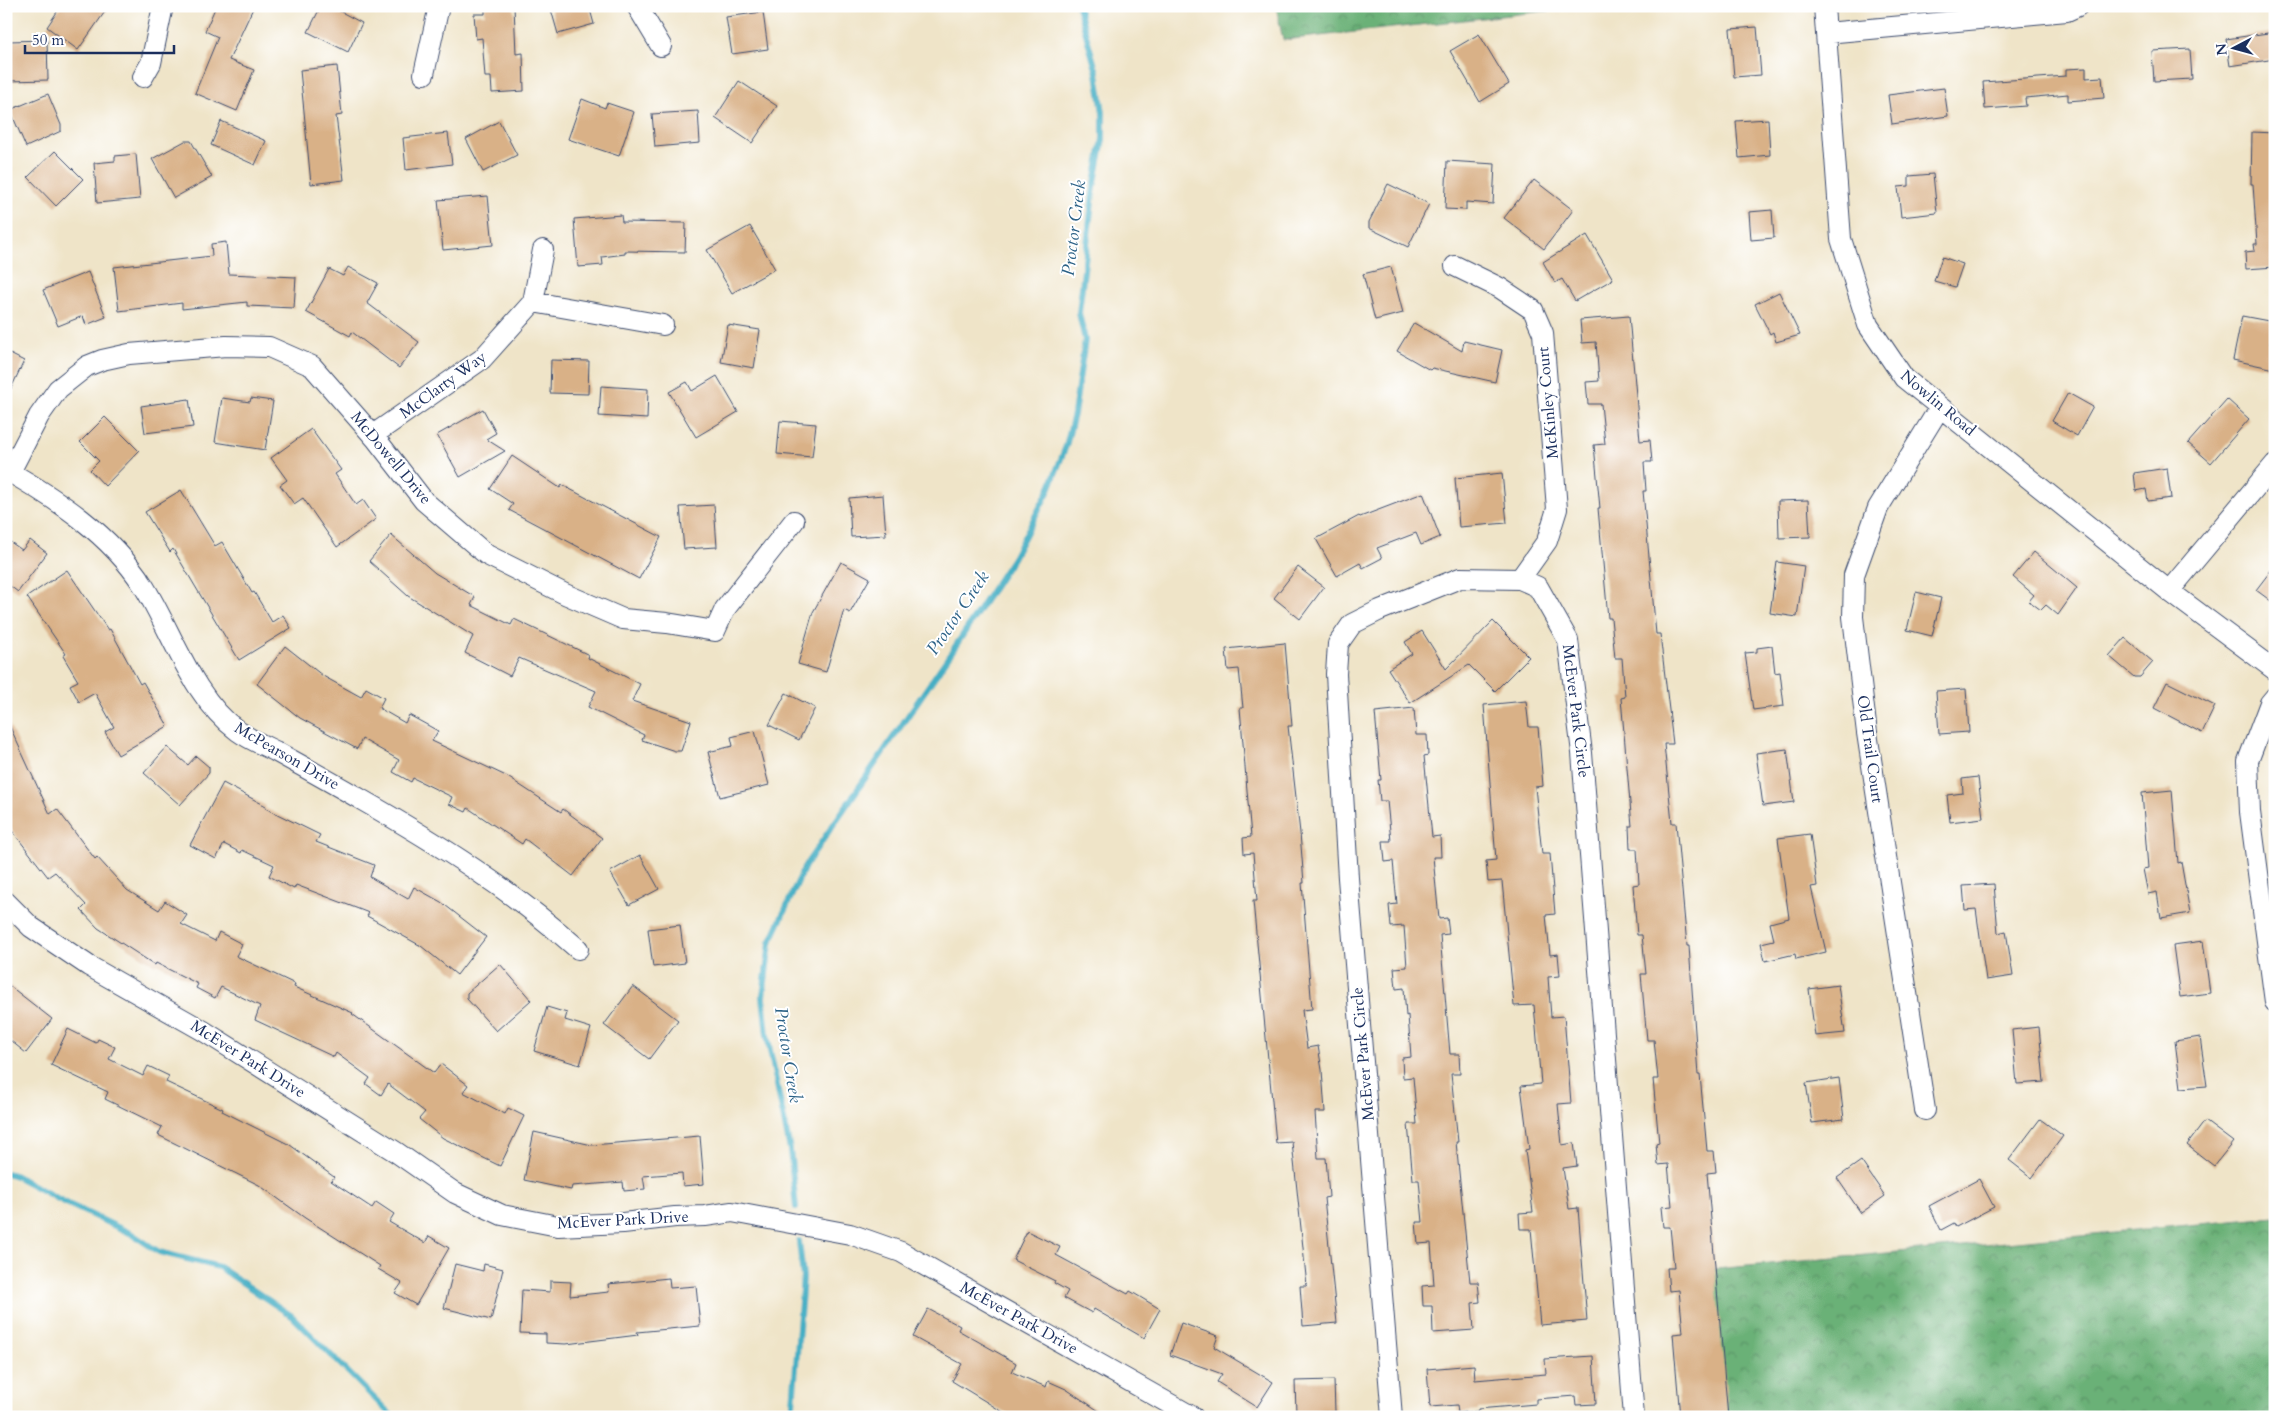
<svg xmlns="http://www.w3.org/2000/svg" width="2281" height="1423" viewBox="0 0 2281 1423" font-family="Cardo,serif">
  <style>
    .forest { fill: url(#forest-crowns); stroke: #43706a }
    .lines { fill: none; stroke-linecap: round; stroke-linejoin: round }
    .stream { stroke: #45aec4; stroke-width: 6 }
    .building { fill: #d9b187 }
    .minor-casing { stroke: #3b4a6e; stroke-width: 22 }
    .minor { stroke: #fff; stroke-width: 20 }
    .labels { text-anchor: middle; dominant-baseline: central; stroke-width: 4; stroke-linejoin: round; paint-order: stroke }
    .street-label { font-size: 16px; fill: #1b2f5e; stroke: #fff }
    .water-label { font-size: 18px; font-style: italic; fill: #2c6287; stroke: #fff }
  </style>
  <defs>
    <pattern id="forest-crowns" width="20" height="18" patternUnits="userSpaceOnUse" patternTransform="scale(1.25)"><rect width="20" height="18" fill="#6bb177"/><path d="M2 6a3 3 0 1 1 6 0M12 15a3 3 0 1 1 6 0" fill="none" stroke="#579065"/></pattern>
  </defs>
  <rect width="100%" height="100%" fill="#fff"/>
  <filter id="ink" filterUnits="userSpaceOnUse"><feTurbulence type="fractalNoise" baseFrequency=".02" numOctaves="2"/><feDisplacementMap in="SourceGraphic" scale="10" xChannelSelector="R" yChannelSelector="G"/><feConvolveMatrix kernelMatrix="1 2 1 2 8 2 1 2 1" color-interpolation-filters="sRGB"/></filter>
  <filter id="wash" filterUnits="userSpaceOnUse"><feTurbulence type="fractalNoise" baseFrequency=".0096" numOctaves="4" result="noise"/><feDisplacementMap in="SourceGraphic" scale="20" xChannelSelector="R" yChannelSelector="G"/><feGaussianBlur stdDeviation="1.12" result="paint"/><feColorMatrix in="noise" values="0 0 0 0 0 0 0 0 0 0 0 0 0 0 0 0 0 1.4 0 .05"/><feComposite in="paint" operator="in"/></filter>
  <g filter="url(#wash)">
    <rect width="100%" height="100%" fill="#efe4c8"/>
    <path class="forest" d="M 1276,6 L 1573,6 L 1573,8 L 1283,40 Z
      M 2275,1217 L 2275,1417 L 1701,1417 L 1694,1271 Z"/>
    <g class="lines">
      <path class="stream" d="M 6,1173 L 14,1175 L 64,1202 L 132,1234 L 159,1252 L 219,1267 L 292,1316 L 393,1417
        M 796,1207 L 790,1150 L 767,1035 L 763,996 L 770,943 L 805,866 L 951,653 L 1013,558 L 1048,492 L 1066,446 L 1074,414 L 1085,340 L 1079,313 L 1093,193 L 1103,139 L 1103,113 L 1097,73 L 1078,6
        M 792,1417 L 803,1277 L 799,1241"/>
    </g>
    <g id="blocks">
      <path class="building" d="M 61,6 L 109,6 L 78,50 L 47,27 Z
        M 216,6 L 254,6 L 229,60 L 254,70 L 237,111 L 195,93 L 218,37 L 205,31 Z
        M 321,6 L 330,6 L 362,23 L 348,52 L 308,32 Z
        M 485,6 L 514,6 L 516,54 L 523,53 L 524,91 L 492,93 L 491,77 L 485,77 L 482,38 L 476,39 L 474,14 L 485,14 Z
        M 550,6 L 589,6 L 594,24 L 558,34 Z
        M 763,12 L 768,49 L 732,54 L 726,17 Z
        M 1757,27 L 1761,75 L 1734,77 L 1730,29 Z
        M 2275,32 L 2275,59 L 2230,66 L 2226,39 Z
        M 1479,34 L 1509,84 L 1480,102 L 1450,51 Z
        M 47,40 L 48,80 L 9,81 L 9,41 Z
        M 2190,49 L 2192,79 L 2154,81 L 2152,51 Z
        M 337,66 L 342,115 L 336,116 L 344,180 L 311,184 L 300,70 Z
        M 2086,68 L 2086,78 L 2102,77 L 2104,98 L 2068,101 L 2068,94 L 2025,98 L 2026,106 L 1985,109 L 1983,82 L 2066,76 L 2066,69 Z
        M 739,81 L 777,106 L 752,143 L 715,118 Z
        M 1944,88 L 1948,116 L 1892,124 L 1888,95 Z
        M 48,94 L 61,125 L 61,131 L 26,147 L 10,110 Z
        M 582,99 L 605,108 L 607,103 L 634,112 L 619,156 L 568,139 Z
        M 698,111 L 700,143 L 655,147 L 652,114 Z
        M 1768,119 L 1770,155 L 1739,158 L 1736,121 Z
        M 221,121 L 266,141 L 255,165 L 211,145 Z
        M 499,121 L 517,155 L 483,172 L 466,139 Z
        M 2252,132 L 2275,133 L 2275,267 L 2246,269 L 2245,252 L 2255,251 L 2254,244 L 2257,244 L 2253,184 L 2251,184 Z
        M 448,133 L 452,164 L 406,170 L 403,138 Z
        M 185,141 L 191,141 L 212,177 L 174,198 L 152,159 Z
        M 55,151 L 83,179 L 56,206 L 28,177 Z
        M 136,154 L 140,199 L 97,203 L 94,163 L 115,161 L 115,156 Z
        M 1447,161 L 1495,164 L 1493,204 L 1466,202 L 1466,210 L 1445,209 Z
        M 1933,174 L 1937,213 L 1901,217 L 1898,187 L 1909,186 L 1909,176 Z
        M 1534,180 L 1573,210 L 1544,249 L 1504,218 Z
        M 1388,184 L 1429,204 L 1408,247 L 1369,228 L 1369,222 Z
        M 488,196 L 493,245 L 443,250 L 438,200 Z
        M 1772,210 L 1774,238 L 1751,240 L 1749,212 Z
        M 621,215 L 622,222 L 686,223 L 685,252 L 625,251 L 625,254 L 602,257 L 603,265 L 578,267 L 574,219 Z
        M 750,226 L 775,269 L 732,293 L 707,250 Z
        M 1587,235 L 1613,279 L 1575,301 L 1562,279 L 1555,283 L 1543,262 Z
        M 226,242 L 229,274 L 296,277 L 294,308 L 247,306 L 247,302 L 182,309 L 182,303 L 119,311 L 114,267 L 212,256 L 211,244 Z
        M 1942,257 L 1963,264 L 1955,287 L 1934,281 Z
        M 348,267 L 378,283 L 367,303 L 419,342 L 399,368 L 352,332 L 350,336 L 306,312 L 329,269 L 343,276 Z
        M 1391,267 L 1403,313 L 1375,320 L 1363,274 Z
        M 88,272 L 106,317 L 86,325 L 83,316 L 58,326 L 43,290 Z
        M 1779,292 L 1800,335 L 1776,342 L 1773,332 L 1770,334 L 1755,304 Z
        M 1629,316 L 1640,441 L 1650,440 L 1652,462 L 1644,462 L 1646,491 L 1643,491 L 1656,634 L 1660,634 L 1673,744 L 1664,744 L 1672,823 L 1676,823 L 1687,946 L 1689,946 L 1698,1075 L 1700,1075 L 1707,1151 L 1714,1151 L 1716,1172 L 1707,1173 L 1728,1417 L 1680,1417 L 1673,1334 L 1683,1333 L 1679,1290 L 1669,1291 L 1667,1268 L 1674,1268 L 1670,1227 L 1663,1227 L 1661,1207 L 1672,1206 L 1668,1164 L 1658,1165 L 1656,1144 L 1659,1143 L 1653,1079 L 1658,1079 L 1654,1040 L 1647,1040 L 1641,974 L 1646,974 L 1642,935 L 1637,935 L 1633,885 L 1639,884 L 1637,849 L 1630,849 L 1629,826 L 1632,826 L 1621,698 L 1625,697 L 1622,658 L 1615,658 L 1611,618 L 1608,618 L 1598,508 L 1600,508 L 1594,445 L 1605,444 L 1601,404 L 1588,404 L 1586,382 L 1599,381 L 1596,342 L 1582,343 L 1580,320 Z
        M 2242,316 L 2274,322 L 2270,344 L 2275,345 L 2275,369 L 2233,360 Z
        M 1414,323 L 1462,351 L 1464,341 L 1502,350 L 1495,382 L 1432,368 L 1430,370 L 1397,351 Z
        M 728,325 L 760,330 L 754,368 L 721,362 Z
        M 6,352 L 24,361 L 6,399 Z
        M 551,360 L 589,361 L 588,394 L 550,393 Z
        M 717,376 L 738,412 L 696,437 L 669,392 L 687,382 L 692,391 Z
        M 601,386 L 648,389 L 647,419 L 599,416 Z
        M 2068,393 L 2093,407 L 2077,436 L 2052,421 Z
        M 222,398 L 250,402 L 251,398 L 273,401 L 265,450 L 215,442 Z
        M 189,399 L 193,427 L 145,433 L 141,406 Z
        M 2227,399 L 2249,419 L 2211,463 L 2188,443 Z
        M 483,409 L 496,433 L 486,439 L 505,451 L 460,477 L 437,435 Z
        M 105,417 L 139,451 L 105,486 L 90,470 L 99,461 L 80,442 Z
        M 780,421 L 816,424 L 812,457 L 777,454 Z
        M 311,429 L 341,470 L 335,474 L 356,505 L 363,500 L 376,519 L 337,547 L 303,498 L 294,504 L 280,485 L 287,480 L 271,458 Z
        M 512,456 L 560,488 L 562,485 L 661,537 L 639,579 L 509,510 L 513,504 L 490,489 Z
        M 2167,468 L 2171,498 L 2148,501 L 2146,489 L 2136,491 L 2134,473 Z
        M 1502,473 L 1507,523 L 1459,527 L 1455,478 Z
        M 181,490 L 215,546 L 222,542 L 252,593 L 254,592 L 272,622 L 283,615 L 291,628 L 239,660 L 173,549 L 170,552 L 145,512 Z
        M 1423,493 L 1440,537 L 1421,545 L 1416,533 L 1377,548 L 1382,558 L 1363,568 L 1360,563 L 1337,576 L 1316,539 L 1359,516 L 1360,517 Z
        M 883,495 L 886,535 L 851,537 L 849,498 Z
        M 1808,500 L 1810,537 L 1779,538 L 1778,501 Z
        M 714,505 L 717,547 L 684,549 L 680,507 Z
        M 391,535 L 435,573 L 475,597 L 471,605 L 511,625 L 514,619 L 589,655 L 588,658 L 640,684 L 632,701 L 691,721 L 681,751 L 675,751 L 642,740 L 644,735 L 588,707 L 596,691 L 519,658 L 510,676 L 465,653 L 473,636 L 408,596 L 369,561 Z
        M 6,539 L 22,550 L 30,540 L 47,553 L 18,592 L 6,583 Z
        M 2034,552 L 2077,588 L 2058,615 L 2046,605 L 2041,610 L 2029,601 L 2034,595 L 2013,577 Z
        M 841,562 L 870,578 L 850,613 L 844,610 L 826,672 L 798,664 L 813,612 Z
        M 1777,562 L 1804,566 L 1797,617 L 1770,613 Z
        M 2275,565 L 2275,604 L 2256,590 Z
        M 1298,567 L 1324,587 L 1300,619 L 1274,598 Z
        M 67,570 L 108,630 L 110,629 L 140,684 L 143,682 L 168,726 L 118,755 L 105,732 L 114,727 L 95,693 L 79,702 L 70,685 L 78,681 L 63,656 L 66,654 L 27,597 Z
        M 1916,592 L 1941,598 L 1932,636 L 1907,630 Z
        M 1493,621 L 1529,657 L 1495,691 L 1469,665 L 1410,703 L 1388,669 L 1412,654 L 1405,642 L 1422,631 L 1446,669 Z
        M 2125,638 L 2153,662 L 2140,677 L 2134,677 L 2109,656 Z
        M 1285,643 L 1292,726 L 1288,726 L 1300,833 L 1304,883 L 1302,883 L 1312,1009 L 1302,1010 L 1307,1048 L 1318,1046 L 1322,1070 L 1325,1112 L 1315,1112 L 1318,1158 L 1326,1158 L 1329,1197 L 1324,1198 L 1337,1323 L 1303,1326 L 1300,1286 L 1307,1286 L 1292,1142 L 1276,1143 L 1253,901 L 1257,901 L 1253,853 L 1244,854 L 1243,838 L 1251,837 L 1240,708 L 1243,708 L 1239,669 L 1228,670 L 1226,649 Z
        M 285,646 L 323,676 L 361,697 L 366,688 L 384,698 L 379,708 L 405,723 L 409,715 L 438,731 L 432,741 L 506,776 L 561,812 L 563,809 L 602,838 L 573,876 L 525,839 L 522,844 L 468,808 L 466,812 L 449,804 L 452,797 L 413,778 L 411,782 L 393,772 L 399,760 L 362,739 L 357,749 L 300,718 L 257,684 Z
        M 1772,646 L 1775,673 L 1780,672 L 1784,706 L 1753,710 L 1745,653 L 1757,652 L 1757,648 Z
        M 2167,682 L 2215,706 L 2202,733 L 2154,708 Z
        M 1966,689 L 1969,732 L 1939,734 L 1936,691 Z
        M 786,693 L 815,708 L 799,740 L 769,725 Z
        M 1526,701 L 1529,727 L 1538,727 L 1540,749 L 1543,786 L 1535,787 L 1542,854 L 1550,854 L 1555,914 L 1546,915 L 1550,955 L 1558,954 L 1560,976 L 1548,977 L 1551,1017 L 1564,1016 L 1571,1103 L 1558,1104 L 1562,1145 L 1574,1143 L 1577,1166 L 1563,1168 L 1569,1209 L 1578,1208 L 1587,1321 L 1540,1325 L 1531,1229 L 1520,1229 L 1519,1213 L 1533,1212 L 1525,1150 L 1529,1149 L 1521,1086 L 1541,1084 L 1534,1005 L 1514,1006 L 1502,881 L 1488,882 L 1486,861 L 1496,860 L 1484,705 Z
        M 1414,708 L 1416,735 L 1427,735 L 1428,755 L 1424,756 L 1432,837 L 1440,836 L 1441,857 L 1433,857 L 1439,919 L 1447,918 L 1449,934 L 1440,935 L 1450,1054 L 1459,1054 L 1460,1074 L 1451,1074 L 1458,1142 L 1456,1142 L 1470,1282 L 1478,1282 L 1480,1302 L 1472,1303 L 1474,1330 L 1433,1333 L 1432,1306 L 1423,1306 L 1422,1286 L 1434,1285 L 1431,1243 L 1418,1244 L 1416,1222 L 1423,1222 L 1419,1180 L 1413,1180 L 1408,1124 L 1417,1124 L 1413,1077 L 1403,1078 L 1402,1058 L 1411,1057 L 1408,1015 L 1406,1016 L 1404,988 L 1396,989 L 1394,968 L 1407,967 L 1404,926 L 1391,927 L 1389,905 L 1397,904 L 1393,861 L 1385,862 L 1383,841 L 1391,841 L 1387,801 L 1380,801 L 1378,780 L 1381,780 L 1375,712 Z
        M 6,718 L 50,814 L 57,809 L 95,859 L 97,857 L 127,890 L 159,910 L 165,901 L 187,915 L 181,924 L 215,941 L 219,932 L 242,944 L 236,956 L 295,984 L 294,987 L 353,1013 L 352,1014 L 434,1073 L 441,1064 L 468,1085 L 463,1092 L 505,1114 L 508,1108 L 524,1116 L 500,1166 L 443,1138 L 419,1119 L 425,1112 L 388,1084 L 381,1095 L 366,1084 L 370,1078 L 336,1053 L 334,1057 L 255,1020 L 260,1006 L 221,987 L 215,998 L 196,988 L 198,984 L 156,963 L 155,965 L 98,928 L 81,910 L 86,905 L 55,872 L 48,877 L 6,823 Z
        M 755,731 L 769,785 L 720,797 L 708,752 L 733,746 L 731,737 Z
        M 167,747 L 188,765 L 196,756 L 209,767 L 209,773 L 180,805 L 144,773 Z
        M 1787,749 L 1794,802 L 1763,806 L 1756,753 Z
        M 1978,777 L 1983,818 L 1950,822 L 1947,795 L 1963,793 L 1962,779 Z
        M 223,783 L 266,806 L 265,808 L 320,835 L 316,842 L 374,865 L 370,877 L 408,899 L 414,887 L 441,902 L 486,937 L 457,975 L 421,946 L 367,916 L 369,913 L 296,885 L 294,889 L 269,876 L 274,865 L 242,850 L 241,853 L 224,844 L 216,859 L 190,845 Z
        M 2172,790 L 2178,863 L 2181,862 L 2190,913 L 2161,918 L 2157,892 L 2148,894 L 2143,869 L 2148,868 L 2142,793 Z
        M 1810,834 L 1817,886 L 1811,887 L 1826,952 L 1796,959 L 1795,954 L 1765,961 L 1761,943 L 1774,940 L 1770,923 L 1789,918 L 1778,838 Z
        M 640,855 L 659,889 L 629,905 L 610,872 Z
        M 1994,884 L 1998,933 L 2006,931 L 2013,976 L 1986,980 L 1976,909 L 1965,910 L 1963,886 Z
        M 680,925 L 685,963 L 653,967 L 648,929 Z
        M 2203,941 L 2210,993 L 2180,997 L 2173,945 Z
        M 500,964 L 531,1000 L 496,1031 L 467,999 L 467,993 Z
        M 6,983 L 52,1019 L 26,1053 L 6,1037 Z
        M 1838,985 L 1845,1033 L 1815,1036 L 1809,989 Z
        M 633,986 L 678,1020 L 649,1059 L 604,1025 Z
        M 547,1007 L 567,1013 L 565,1020 L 591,1028 L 580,1065 L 534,1051 Z
        M 2039,1027 L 2044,1082 L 2017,1084 L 2012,1030 Z
        M 68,1029 L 96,1043 L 98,1039 L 115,1047 L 109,1059 L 143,1076 L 148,1066 L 169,1076 L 166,1082 L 223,1109 L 222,1111 L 290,1145 L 334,1177 L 331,1181 L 372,1208 L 376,1202 L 394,1214 L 389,1222 L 425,1243 L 429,1236 L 449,1248 L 416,1305 L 395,1293 L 402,1283 L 378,1269 L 380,1266 L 305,1218 L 259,1185 L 158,1135 L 162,1127 L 105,1099 L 108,1092 L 51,1065 Z
        M 2200,1037 L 2207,1086 L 2181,1088 L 2175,1041 Z
        M 1839,1078 L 1844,1119 L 1812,1123 L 1806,1083 Z
        M 2040,1119 L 2063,1136 L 2032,1178 L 2009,1160 Z
        M 2205,1121 L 2233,1142 L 2214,1166 L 2187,1145 Z
        M 534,1132 L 592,1145 L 700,1136 L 704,1184 L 683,1186 L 682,1173 L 643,1176 L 645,1189 L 624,1191 L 623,1182 L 572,1186 L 571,1190 L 524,1180 Z
        M 1861,1161 L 1885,1196 L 1861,1213 L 1837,1178 Z
        M 1979,1179 L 1994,1207 L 1956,1227 L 1954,1223 L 1941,1230 L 1929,1206 Z
        M 1027,1231 L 1060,1247 L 1056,1255 L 1128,1294 L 1130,1291 L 1160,1309 L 1144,1338 L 1094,1309 L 1092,1313 L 1064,1298 L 1068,1291 L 1054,1283 L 1055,1281 L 1013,1260 Z
        M 455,1264 L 483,1271 L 484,1264 L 503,1269 L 491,1320 L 444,1308 Z
        M 669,1278 L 670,1288 L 696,1286 L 700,1326 L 637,1332 L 638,1335 L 566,1344 L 546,1343 L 546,1334 L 520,1333 L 522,1290 L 550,1292 L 550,1281 L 571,1282 L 570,1296 L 609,1292 L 608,1284 Z
        M 928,1309 L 960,1326 L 958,1330 L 1016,1363 L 1012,1372 L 1046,1387 L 1048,1381 L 1066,1389 L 1108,1417 L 1014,1417 L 1003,1412 L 952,1381 L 962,1364 L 913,1337 Z
        M 1181,1323 L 1218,1336 L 1214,1347 L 1273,1382 L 1257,1407 L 1217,1382 L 1222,1374 L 1170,1355 Z
        M 1593,1356 L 1596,1404 L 1576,1405 L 1575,1396 L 1536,1399 L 1536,1404 L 1478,1409 L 1478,1411 L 1458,1413 L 1457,1405 L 1430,1407 L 1427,1369 L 1474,1365 L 1475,1380 L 1546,1374 L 1545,1359 Z
        M 1334,1380 L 1335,1412 L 1296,1413 L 1295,1381 Z"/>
    </g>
  </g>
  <g filter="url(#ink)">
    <use href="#blocks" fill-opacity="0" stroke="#3b4a6e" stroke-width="1"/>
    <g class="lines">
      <g class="minor-casing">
        <path id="minor" d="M 637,6 L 661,46
          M 1824,6 L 1841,239 L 1868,325 L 1904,378 L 2169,591 L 2275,670
          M 1826,33 L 2067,11 L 2078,6
          M 424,74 L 439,6
          M 143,77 L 151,63 L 163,6
          M 1455,266 L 1500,288 L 1533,310 L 1543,333 L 1557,509 L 1547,541 L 1520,579
          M 533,302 L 663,325
          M 373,435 L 482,359 L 533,302 L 543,250
          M 6,470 C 57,499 110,534 143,585 C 172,631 192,698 238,731 C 249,739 263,745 275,751 C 304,767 333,783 362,800 C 439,844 512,890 578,949
          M 10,472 L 39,416 L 58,389 L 87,366 L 102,360 L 129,354 L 226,346 L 269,347 L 312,366 L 376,439 L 424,501 L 487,555 L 565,594 L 623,619 L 667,623 L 715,631 L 725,609 L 794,521
          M 2169,591 L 2275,464
          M 2275,697 L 2270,703 L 2248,761 L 2250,812 L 2275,1002
          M 6,902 L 31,927 L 89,966 L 202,1030 L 396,1152 L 455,1193 L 502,1215 L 558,1226 L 623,1223 L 675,1217 L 705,1216 L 732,1212 L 850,1234 L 901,1252 L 1193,1417
          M 1925,1110 L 1867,733 L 1853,617 L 1854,575 L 1878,508 L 1940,407
          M 1392,1417 L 1348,878 L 1336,674 L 1338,644 L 1352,624 L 1380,610 L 1460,578 L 1520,579 L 1538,587 L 1568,640 L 1582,753 L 1634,1417"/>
      </g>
      <use href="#minor" class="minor"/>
    </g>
  </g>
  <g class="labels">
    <g class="street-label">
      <text transform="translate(443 385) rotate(-36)">McClarty Way</text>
      <text transform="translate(1548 403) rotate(-95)">McKinley Court</text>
      <text transform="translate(1938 403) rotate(40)">Nowlin Road</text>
      <text transform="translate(391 458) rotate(50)">McDowell Drive</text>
      <text transform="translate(1576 711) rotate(83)">McEver Park Circle</text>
      <text transform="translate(1870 749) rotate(82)">Old Trail Court</text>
      <text transform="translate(287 756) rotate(30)">McPearson Drive</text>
      <text transform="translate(1363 1054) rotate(-95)">McEver Park Circle</text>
      <text transform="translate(248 1059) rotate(32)">McEver Park Drive</text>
      <text transform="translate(623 1220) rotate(-3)">McEver Park Drive</text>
      <text transform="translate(1019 1318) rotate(29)">McEver Park Drive</text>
    </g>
    <g class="water-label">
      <text transform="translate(1074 228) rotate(-83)">Proctor Creek</text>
      <text transform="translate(958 613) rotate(-56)">Proctor Creek</text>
      <text transform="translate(788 1055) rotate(81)">Proctor Creek</text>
    </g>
  </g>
  <rect width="2281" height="1423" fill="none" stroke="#fff" stroke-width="25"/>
  <g transform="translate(2234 48) rotate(264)" stroke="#ffffff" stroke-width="4" paint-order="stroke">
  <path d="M0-4L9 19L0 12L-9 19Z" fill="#1b2f5e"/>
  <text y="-8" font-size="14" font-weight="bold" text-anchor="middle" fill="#1b2f5e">N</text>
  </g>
  <path d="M25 45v8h149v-8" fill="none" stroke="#1b2f5e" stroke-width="2.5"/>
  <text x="32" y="45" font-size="15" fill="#1b2f5e" stroke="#ffffff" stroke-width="4" paint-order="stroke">50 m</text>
</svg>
